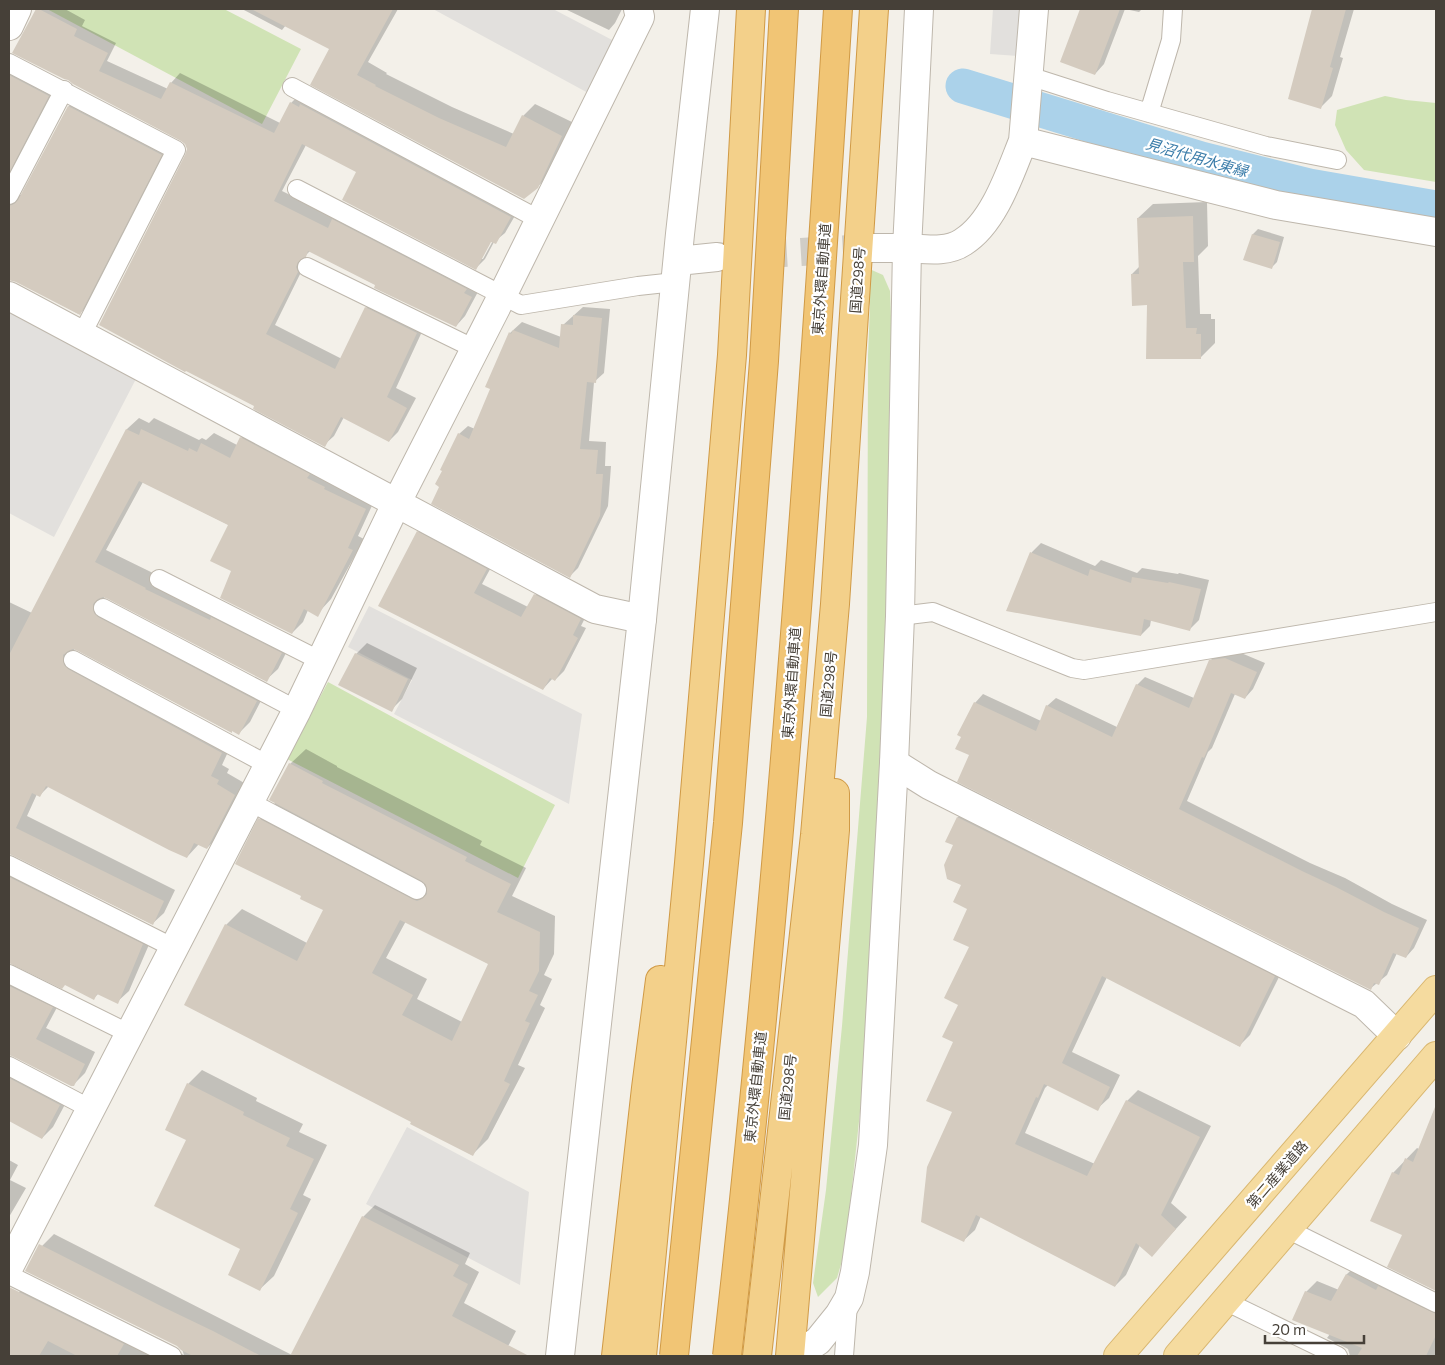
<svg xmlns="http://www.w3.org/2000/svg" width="1445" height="1365" viewBox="0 0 1445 1365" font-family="Commissioner,'Noto Sans JP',sans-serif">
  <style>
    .green { fill: #d0e3b5 }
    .parking { fill: #e2e0dd }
    .shadow { fill: #0003; fill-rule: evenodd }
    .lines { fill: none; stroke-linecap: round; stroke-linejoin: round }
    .canal { stroke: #abd2ea; stroke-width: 35 }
    .building { fill: #d4cbbf; fill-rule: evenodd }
    .tertiary-tunnel { stroke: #d0cdc6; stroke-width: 28; stroke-dasharray: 28 14; stroke-linecap: butt }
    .service-casing { stroke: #beb7ac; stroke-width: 20 }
    .minor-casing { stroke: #beb7ac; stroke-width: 30 }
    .tertiary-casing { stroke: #beb7ac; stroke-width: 30 }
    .primary-casing { stroke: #d9b770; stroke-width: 30 }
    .trunk-casing { stroke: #d09a46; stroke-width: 30 }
    .service { stroke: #fff; stroke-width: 18 }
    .minor { stroke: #fff; stroke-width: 28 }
    .tertiary { stroke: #fff; stroke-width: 28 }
    .primary { stroke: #f5db9f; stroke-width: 28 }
    .trunk { stroke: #f3d08a; stroke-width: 28 }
    .motorway-bridge-casing { stroke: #d09a46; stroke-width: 30; stroke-linecap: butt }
    .motorway-bridge { stroke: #f1c575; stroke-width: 28 }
    .labels { text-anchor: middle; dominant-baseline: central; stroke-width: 4.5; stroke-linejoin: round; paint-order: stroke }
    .street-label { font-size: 14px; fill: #464038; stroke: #fff }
    .water-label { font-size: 15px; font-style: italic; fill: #3a7ca9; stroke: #fff }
  </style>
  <rect width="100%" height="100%" fill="#f3f0e9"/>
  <path class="green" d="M 47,9 L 224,9 L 301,49 L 262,124 Z
    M 1385,96 L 1406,100 L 1436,103 L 1436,182 L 1364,170 L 1346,150 L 1335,125 L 1337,110 Z
    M 865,267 L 883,275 L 890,291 L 892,342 L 886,690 L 864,1074 L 850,1206 L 844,1254 L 837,1278 L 818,1297 L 813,1283 L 826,1190 L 842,1026 L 867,717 L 868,355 L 870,306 L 865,284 Z
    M 328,682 L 555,805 L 518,878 L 287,759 Z"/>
  <path class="parking" d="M 433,9 L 553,9 L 616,42 L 590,94 Z
    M 993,9 L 1024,9 L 1019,56 L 990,54 Z
    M 9,309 L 137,377 L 54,537 L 9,513 Z
    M 369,606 L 582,714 L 569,804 L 394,714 L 412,680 L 348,647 Z
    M 407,1127 L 529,1192 L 520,1285 L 366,1204 Z"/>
  <path class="shadow" d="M 37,9 L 65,9 L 85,20 L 82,26 L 116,43 L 107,61 L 168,89 L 171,83 L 180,73 L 280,123 L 291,103 L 300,94 L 520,207 L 505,233 L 494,242 L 485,259 L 476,268 L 358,171 L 306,145 L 282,191 L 480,288 L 465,316 L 456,326 L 310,251 L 306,255 L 306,262 L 275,325 L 342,359 L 366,308 L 375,298 L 426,323 L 396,388 L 416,398 L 398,432 L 389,441 L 344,417 L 334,436 L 324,445 L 256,406 L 187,155 L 188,149 L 186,143 L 69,79 L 15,53 ZM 493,236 L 495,237 L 483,259 L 481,259 Z
    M 242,9 L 398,9 L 368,62 L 387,73 L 386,74 L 452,107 L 514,134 L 523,116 L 535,104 L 574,123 L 550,175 L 537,187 L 312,84 L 331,48 L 286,25 L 282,30 Z
    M 565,9 L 622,9 L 615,23 L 609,30 Z
    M 1082,9 L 1142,9 L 1139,12 L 1125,9 L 1104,64 L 1095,74 L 1062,61 Z
    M 1313,9 L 1354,9 L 1340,57 L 1343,58 L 1332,96 L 1321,107 L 1290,98 Z
    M 9,69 L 58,85 L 9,181 Z
    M 79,96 L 171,144 L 90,304 L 79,314 L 17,281 L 9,280 L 9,187 L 15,195 L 23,195 L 69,106 Z
    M 1207,202 L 1208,246 L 1198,256 L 1200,314 L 1211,314 L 1211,319 L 1215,319 L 1215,343 L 1200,358 L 1149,304 L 1132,274 L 1140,266 L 1138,218 L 1153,204 Z
    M 1258,229 L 1284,237 L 1277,262 L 1272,267 L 1245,259 L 1253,234 Z
    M 583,307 L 610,309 L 604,373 L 594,382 L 589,441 L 606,442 L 605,466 L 611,466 L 608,506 L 578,568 L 570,576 L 441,486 L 459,434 L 468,426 L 475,429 L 492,388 L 510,333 L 522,322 L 561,337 L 563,325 Z
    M 139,418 L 149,423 L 154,418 L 199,440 L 202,438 L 206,440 L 214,433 L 237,445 L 241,438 L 252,426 L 376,497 L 358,536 L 364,539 L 331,599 L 320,611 L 308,610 L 303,622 L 292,633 L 233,570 L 229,525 L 143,482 L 106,550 L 292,641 L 278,669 L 266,680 L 104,596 L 105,602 L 267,689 L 250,722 L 239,733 L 233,730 L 231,732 L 74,648 L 75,654 L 233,741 L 222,765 L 229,769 L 227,773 L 246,784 L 218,837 L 207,848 L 199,844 L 187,857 L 49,786 L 40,795 L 37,794 L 27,816 L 175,890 L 164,913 L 152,924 L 9,853 L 11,860 L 154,933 L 129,991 L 117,1002 L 99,993 L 94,998 L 66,984 L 9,962 L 9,602 L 32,613 L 127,429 Z
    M 427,523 L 495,560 L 482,584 L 528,607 L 535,595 L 544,586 L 589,610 L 581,626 L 586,628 L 564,671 L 555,680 L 553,678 L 543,689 L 418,532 Z
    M 1041,543 L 1095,566 L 1101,560 L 1137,573 L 1142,568 L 1178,574 L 1179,573 L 1209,580 L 1199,620 L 1190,629 L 1151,620 L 1150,626 L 1141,635 L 1007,610 L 1032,552 Z
    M 367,643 L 417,668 L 402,699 L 391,710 L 356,654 Z
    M 1234,650 L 1265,663 L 1253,689 L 1245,698 L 1235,694 L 1212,748 L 1208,752 L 1187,801 L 1310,863 L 1345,878 L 1392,904 L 1427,920 L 1414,948 L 1406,957 L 1397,953 L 1387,975 L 1371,988 L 971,754 L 975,703 L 983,694 L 1041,721 L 1047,706 L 1056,698 L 1117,727 L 1137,685 L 1145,677 L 1194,698 L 1210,661 L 1219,652 Z
    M 306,749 L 337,766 L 337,767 L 482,841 L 480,845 L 526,868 L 512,896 L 555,916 L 554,954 L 544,975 L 552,979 L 540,1005 L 545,1008 L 518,1065 L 525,1068 L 488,1139 L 472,1155 L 412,1122 L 226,925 L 242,909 L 307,943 L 324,910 L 303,895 L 260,819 L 276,802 L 290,764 ZM 406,921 L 489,964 L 462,1022 L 417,999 L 427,979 L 386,958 Z
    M 969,806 L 1285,965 L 1250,1035 L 1239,1046 L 1107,977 L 1072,1052 L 1120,1075 L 1109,1098 L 1097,1109 L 1048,1085 L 1045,1088 L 1025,1133 L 1095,1164 L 1127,1101 L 1138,1090 L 1211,1126 L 1171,1203 L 1187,1217 L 1152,1255 L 1140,1245 L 1126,1275 L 1115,1286 L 981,1216 L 975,1230 L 963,1241 L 955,1041 L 970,946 L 969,908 L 962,885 L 955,845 L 947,841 L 958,817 Z
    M 9,963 L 15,972 L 63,996 L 46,1028 L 95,1052 L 85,1073 L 73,1085 L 14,1055 L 9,1054 Z
    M 9,1054 L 15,1064 L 71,1093 L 53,1127 L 42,1138 L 9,1118 Z
    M 202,1070 L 257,1098 L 256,1101 L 303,1124 L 299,1132 L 327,1145 L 303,1195 L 311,1199 L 274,1276 L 260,1289 L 242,1248 L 188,1140 L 188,1084 Z
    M 1436,1126 L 1436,1290 L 1389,1266 L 1404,1234 L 1393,1173 L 1417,1148 L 1419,1149 Z
    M 9,1160 L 18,1165 L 10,1180 L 26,1188 L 9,1217 Z
    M 375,1205 L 470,1253 L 465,1264 L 479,1272 L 464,1303 L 516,1331 L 503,1356 L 9,1356 L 9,1312 L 19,1292 L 31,1280 L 184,1355 L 182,1349 L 177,1345 L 29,1272 L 42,1246 L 54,1234 L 292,1355 L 363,1217 Z
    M 1358,1264 L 1436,1299 L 1436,1356 L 1350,1356 L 1348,1349 L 1327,1338 L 1330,1334 L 1306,1292 L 1317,1281 L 1339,1290 L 1347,1274 Z"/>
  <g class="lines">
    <path class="canal" d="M 963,86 L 1201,159 L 1309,186 L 1436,208"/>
  </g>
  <path class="building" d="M 36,9 L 39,9 L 77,29 L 74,36 L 108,53 L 99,71 L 161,99 L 170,82 L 274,133 L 290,102 L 299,107 L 300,104 L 511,217 L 496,244 L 491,242 L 476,270 L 342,200 L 356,172 L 302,144 L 274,201 L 328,228 L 332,219 L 467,289 L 464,293 L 472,297 L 456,327 L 374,288 L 375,285 L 308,251 L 306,257 L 298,262 L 296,267 L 298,272 L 266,334 L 335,369 L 365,307 L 417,333 L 387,397 L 407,408 L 389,442 L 341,417 L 325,447 L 253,409 L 254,406 L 186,371 L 185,372 L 99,325 L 185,155 L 187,149 L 185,144 L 181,141 L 73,84 L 68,80 L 64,79 L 12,53 Z
    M 251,9 L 393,9 L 357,75 L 376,85 L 375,86 L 439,118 L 506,147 L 522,115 L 562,136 L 538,188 L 524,199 L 310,85 L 329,49 Z
    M 1080,9 L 1120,9 L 1095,75 L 1060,62 Z
    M 1312,9 L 1346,9 L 1330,67 L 1333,68 L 1321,109 L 1288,99 Z
    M 9,75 L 49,96 L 9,173 Z
    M 68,106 L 162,155 L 80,315 L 16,282 L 9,280 L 9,206 L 14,204 L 18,200 Z
    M 1193,216 L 1194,262 L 1183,262 L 1186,328 L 1197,328 L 1196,334 L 1201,334 L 1201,359 L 1146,359 L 1147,305 L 1132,306 L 1131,274 L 1139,274 L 1137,218 Z
    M 1252,234 L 1280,242 L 1272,269 L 1243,260 Z
    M 573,315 L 602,318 L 596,383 L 587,382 L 580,449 L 598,450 L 596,474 L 603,474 L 600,516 L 570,578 L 431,504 L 439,487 L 435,484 L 442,471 L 440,470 L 458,433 L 469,439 L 490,389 L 485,387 L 509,332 L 511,334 L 513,330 L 559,348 L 561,324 L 573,325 Z
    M 126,429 L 139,435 L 141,429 L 188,451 L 189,448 L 197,452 L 201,443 L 230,458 L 240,437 L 310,474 L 307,478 L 325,487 L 324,489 L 366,509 L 348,548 L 353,550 L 318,617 L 304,609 L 292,634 L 220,598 L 231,571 L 210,561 L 228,525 L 139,481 L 95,562 L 146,588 L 145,589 L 210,620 L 211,617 L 282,653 L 267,682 L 108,599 L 103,597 L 98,599 L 93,604 L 94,613 L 98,617 L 257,701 L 239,735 L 232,731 L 232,733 L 78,651 L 73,649 L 68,651 L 63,655 L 64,665 L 68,669 L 222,753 L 211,776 L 219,780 L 217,784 L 235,795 L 207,849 L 194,843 L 187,858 L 169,850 L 46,786 L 40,797 L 32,793 L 16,828 L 164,901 L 153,925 L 14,856 L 9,854 L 9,655 Z
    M 417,531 L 487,569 L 474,593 L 521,617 L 534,594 L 581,619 L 573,635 L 578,638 L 555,681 L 550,678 L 543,690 L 378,606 Z
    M 1030,552 L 1088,576 L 1090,569 L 1131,583 L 1132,577 L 1168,583 L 1169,582 L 1201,589 L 1190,631 L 1144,619 L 1141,636 L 1006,611 Z
    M 355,653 L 408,679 L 392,712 L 338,685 Z
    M 1225,658 L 1257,672 L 1245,699 L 1231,693 L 1204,758 L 1202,757 L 1179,809 L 1302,871 L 1336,887 L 1384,912 L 1419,928 L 1406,958 L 1393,953 L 1379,985 L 1374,983 L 1371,990 L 957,782 L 969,755 L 955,749 L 961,737 L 957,735 L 974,702 L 1036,731 L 1046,705 L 1112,737 L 1136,684 L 1189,708 L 1209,660 Z
    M 289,763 L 323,781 L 322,783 L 467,857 L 465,861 L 511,884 L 497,912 L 540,932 L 539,971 L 529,991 L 538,995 L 525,1021 L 530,1023 L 504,1081 L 510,1084 L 473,1156 L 410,1124 L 411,1122 L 184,1005 L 225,924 L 297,961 L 323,910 L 300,899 L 301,896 L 235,864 L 258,818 L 412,899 L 417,901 L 422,899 L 427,894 L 426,885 L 422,881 L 269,800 ZM 400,920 L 488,964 L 452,1041 L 402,1015 L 413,995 L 372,973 Z
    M 957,817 L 1275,976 L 1240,1047 L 1102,976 L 1062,1063 L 1110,1087 L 1098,1111 L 1044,1084 L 1038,1098 L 1036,1097 L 1015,1144 L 1087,1176 L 1126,1100 L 1200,1137 L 1161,1215 L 1176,1229 L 1152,1257 L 1136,1243 L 1115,1287 L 976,1215 L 964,1242 L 921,1222 L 927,1167 L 952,1112 L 926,1101 L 953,1042 L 942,1037 L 958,1005 L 944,998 L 969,947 L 953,940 L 967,909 L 953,902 L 961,885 L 947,879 L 944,865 L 953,845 L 945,842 Z
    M 9,877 L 143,944 L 118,1004 L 97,994 L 94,1000 L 65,985 L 62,989 L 9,963 Z
    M 9,986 L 53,1007 L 36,1039 L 85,1064 L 74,1086 L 71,1086 L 14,1057 L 9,1055 Z
    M 9,1078 L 60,1105 L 42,1139 L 9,1121 Z
    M 187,1083 L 244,1112 L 243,1115 L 290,1138 L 286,1146 L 314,1159 L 290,1209 L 298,1213 L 260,1291 L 228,1275 L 240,1249 L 154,1206 L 186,1140 L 165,1130 Z
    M 1435,1107 L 1436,1108 L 1436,1291 L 1387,1267 L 1402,1235 L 1370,1221 L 1392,1172 L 1399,1175 L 1405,1158 L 1413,1162 Z
    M 362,1216 L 459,1265 L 453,1276 L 468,1284 L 452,1316 L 529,1356 L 290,1356 Z
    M 39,1244 L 161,1306 L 213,1331 L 261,1356 L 193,1356 L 181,1350 L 177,1346 L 25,1271 Z
    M 1346,1274 L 1376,1290 L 1378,1286 L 1436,1314 L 1436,1335 L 1426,1356 L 1357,1356 L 1362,1348 L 1292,1320 L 1305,1291 L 1331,1301 Z
    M 9,1287 L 124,1344 L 117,1356 L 77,1356 L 48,1341 L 39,1356 L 9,1356 Z"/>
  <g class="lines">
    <path class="tertiary-tunnel" d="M 717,257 L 865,248"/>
    <g class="service-casing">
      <path id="service" d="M 9,63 L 176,150 L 81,336
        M 1029,76 L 1107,101 L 1266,146 L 1337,160
        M 292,87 L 540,220
        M 1149,113 L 1171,40 L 1173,9
        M 297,189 L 521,305 L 638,286 L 675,282
        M 9,195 L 64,90
        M 307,267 L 475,349
        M 159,579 L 321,661
        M 103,608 L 297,710
        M 900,616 L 933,612 L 1072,668 L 1084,670 L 1436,612
        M 73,660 L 268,765
        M 250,802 L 417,890
        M 9,865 L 174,948
        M 9,974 L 130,1034
        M 9,1066 L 91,1109
        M 1287,1229 L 1436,1303
        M 9,1275 L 172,1356
        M 1225,1301 L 1338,1356
        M 844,1356 L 848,1304"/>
    </g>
    <g class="minor-casing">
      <path id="minor" d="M 9,26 L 17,9
        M 1023,141 L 1034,9
        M 907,248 C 925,249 947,253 963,242 C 994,223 1010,173 1023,141 L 1276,205 L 1436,232
        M 9,296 L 595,609 L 642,619
        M 396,504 L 502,296 L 640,17 L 638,9
        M 894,763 L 929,785 L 1364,1004 L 1397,1036"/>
    </g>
    <g class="tertiary-casing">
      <path id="tertiary" d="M 865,248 L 907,248
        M 678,261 L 717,257
        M 9,1267 L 297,710 L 396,504
        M 560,1356 L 642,619 L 680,234 L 705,9
        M 795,1356 L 818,1341 L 839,1315 L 849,1298 L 855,1272 L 873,1145 L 894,763 L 900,616 L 907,248 L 919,9"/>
    </g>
    <g class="primary-casing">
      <path id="primary" d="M 1118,1356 L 1436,990
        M 1178,1356 L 1436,1056"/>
    </g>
    <g class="trunk-casing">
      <path id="trunk" d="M 616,1356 L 646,1088 L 660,980
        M 642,1356 L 689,863 L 732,355 L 751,9
        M 757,1356 L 815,835 L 835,604 L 874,9
        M 790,1356 L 835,830 L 835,793"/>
    </g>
    <use href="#service" class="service"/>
    <use href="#minor" class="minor"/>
    <use href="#tertiary" class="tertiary"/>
    <use href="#primary" class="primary"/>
    <use href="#trunk" class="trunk"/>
    <g class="motorway-bridge-casing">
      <path id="motorway-bridge" d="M 674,1356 L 728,823 L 764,361 L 784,9
        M 727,1356 C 778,908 810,459 838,9"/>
    </g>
    <use href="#motorway-bridge" class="motorway-bridge"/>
  </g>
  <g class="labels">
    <g class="street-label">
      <text transform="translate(821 279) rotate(-86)">東京外環自動車道</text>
      <text transform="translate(857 280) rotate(-86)">国道298号</text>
      <text transform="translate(791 683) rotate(-86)">東京外環自動車道</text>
      <text transform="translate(828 684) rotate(-85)">国道298号</text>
      <text transform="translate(755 1087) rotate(-84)">東京外環自動車道</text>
      <text transform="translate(787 1087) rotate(-84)">国道298号</text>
      <text transform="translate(1277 1174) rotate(-49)">第二産業道路</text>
    </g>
    <g class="water-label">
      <text transform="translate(1197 157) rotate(16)">見沼代用水東縁</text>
    </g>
  </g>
  <rect width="1445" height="1365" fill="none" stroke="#464038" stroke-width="20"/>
  <path d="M1265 1335v8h99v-8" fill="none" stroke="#464038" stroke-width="2.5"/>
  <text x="1272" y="1335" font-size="15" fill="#464038" stroke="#ffffff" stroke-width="4" paint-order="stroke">20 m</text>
</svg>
